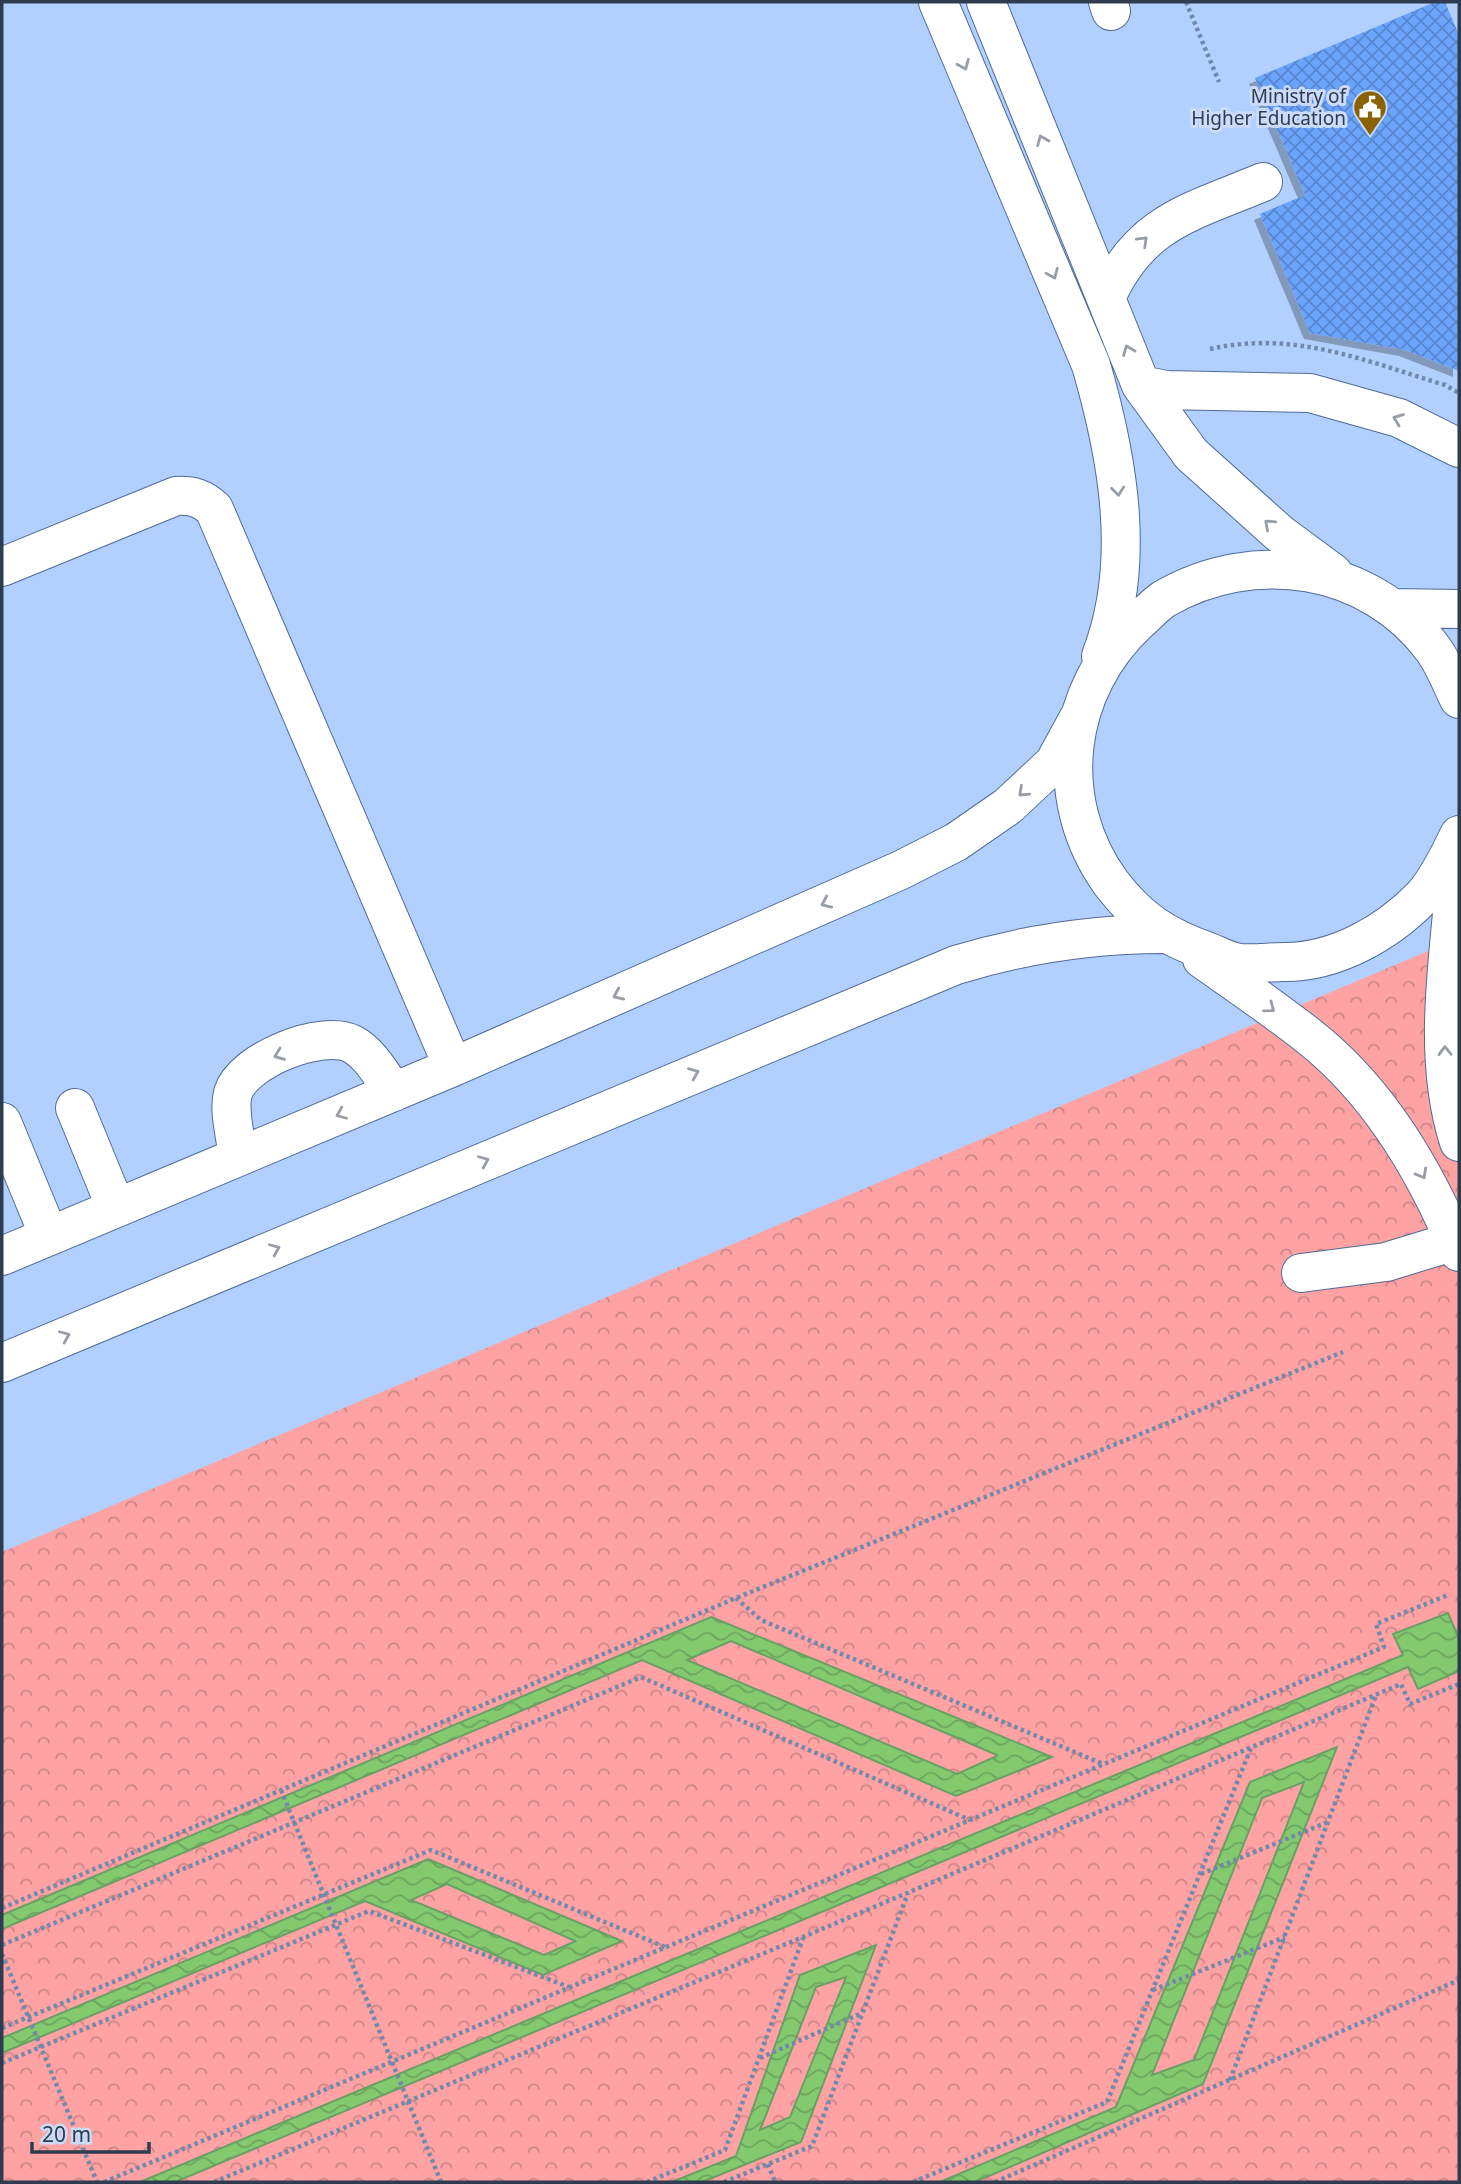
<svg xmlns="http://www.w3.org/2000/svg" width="1461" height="2184" viewBox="0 0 1461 2184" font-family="'Noto Sans',sans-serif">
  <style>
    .forest { fill: url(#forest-crowns) }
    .water { fill: url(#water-waves); stroke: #6a9f65; stroke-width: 2; fill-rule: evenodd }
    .building { fill: url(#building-cross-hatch); filter: url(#shadow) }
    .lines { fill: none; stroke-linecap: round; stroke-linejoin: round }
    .minor-casing { stroke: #506b95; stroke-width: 40 }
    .path { stroke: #7389ab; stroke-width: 4.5; stroke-dasharray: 3.5 3.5; stroke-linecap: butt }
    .minor { stroke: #fff; stroke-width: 38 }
    .oneway { stroke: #979ea7 }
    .labels { text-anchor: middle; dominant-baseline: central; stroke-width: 6; stroke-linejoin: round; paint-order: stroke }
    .poi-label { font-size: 19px; fill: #2f3c4f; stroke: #cadcf9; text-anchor: end }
  </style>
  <defs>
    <pattern id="forest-crowns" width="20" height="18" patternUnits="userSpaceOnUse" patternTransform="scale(1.75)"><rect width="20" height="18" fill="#fea2a3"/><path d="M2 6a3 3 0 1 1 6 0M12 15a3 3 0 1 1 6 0" fill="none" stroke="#ce8587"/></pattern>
    <pattern id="water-waves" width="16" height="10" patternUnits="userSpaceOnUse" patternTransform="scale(1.75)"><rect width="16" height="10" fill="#83ca6f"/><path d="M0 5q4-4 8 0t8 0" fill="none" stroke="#6ca55e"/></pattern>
    <pattern id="building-cross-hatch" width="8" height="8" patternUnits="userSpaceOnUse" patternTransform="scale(1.75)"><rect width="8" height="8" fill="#6ba4fd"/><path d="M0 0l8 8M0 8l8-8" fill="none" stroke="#5887cf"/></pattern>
    <filter id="shadow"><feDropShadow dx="-6" dy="6" stdDeviation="0" flood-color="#0004"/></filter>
  </defs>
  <rect width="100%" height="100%" fill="#b1d0ff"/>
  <path class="forest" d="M 1459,938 L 1459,2182 L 2,2182 L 2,1552 Z"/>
  <path class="water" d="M 1448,1613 L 1459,1639 L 1459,1671 L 1418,1689 L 1408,1667 L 175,2182 L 140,2182 L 1403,1655 L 1393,1634 Z
    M 711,1617 L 1052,1757 L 956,1796 L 642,1660 L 2,1929 L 2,1915 ZM 731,1641 L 997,1755 L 997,1756 L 957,1774 L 687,1660 Z
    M 1337,1747 L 1203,2084 L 975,2182 L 940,2182 L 1116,2107 L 1250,1782 ZM 1304,1782 L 1194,2060 L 1152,2075 L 1262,1798 Z
    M 428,1859 L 622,1941 L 543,1975 L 365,1901 L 2,2053 L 2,2038 ZM 447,1884 L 575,1941 L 576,1941 L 544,1955 L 411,1900 Z
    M 876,1945 L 801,2142 L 702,2182 L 672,2182 L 736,2156 L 800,1975 ZM 846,1977 L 790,2117 L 760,2130 L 816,1987 Z"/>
  <path class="building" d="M 1435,2 L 1445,2 L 1459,35 L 1459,371 L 1405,350 L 1310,333 L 1260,214 L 1305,195 L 1255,78 Z"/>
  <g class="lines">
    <g class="minor-casing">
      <path id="minor" d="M 938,2 L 1091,365 C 1118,458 1137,563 1101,656
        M 986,2 L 1141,385 L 1191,454 L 1279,533 L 1333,573
        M 1108,2 L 1111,11
        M 1106,298 C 1140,221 1192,212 1263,182
        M 1141,385 L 1166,390 L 1310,393 L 1399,418 L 1459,448
        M 2,567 L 176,496 C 192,495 202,498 214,509 L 453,1067
        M 1393,608 L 1459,609
        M 1459,699 C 1451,683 1444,664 1433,649 C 1370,564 1254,547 1164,599 C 1155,605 1147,614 1139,621 C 1064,690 1051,800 1111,883 C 1139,920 1166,937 1209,952 C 1219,956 1230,962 1240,963 C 1255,964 1270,962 1285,962 C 1336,962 1387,933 1422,897 C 1437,881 1450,854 1459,835
        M 1458,846 C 1452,942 1429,1049 1459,1142
        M 1202,959 C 1239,985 1276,1010 1311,1038 C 1380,1093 1426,1172 1459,1252
        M 75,1108 L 116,1208
        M 2,1122 L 49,1236
        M 238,1157 C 236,1138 228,1111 233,1093 C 243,1060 322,1029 352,1044 C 370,1053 382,1076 394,1092
        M 2,1256 L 453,1067 L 901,870 L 956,842 L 1008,806 L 1054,763 L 1078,719
        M 1301,1273 L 1386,1262 L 1455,1241
        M 2,1363 L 956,965 C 1025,944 1091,934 1163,934"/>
    </g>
    <path class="path" d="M 1186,2 L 1219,82
      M 1210,349 C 1295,330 1365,361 1445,385 L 1459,393
      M 736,1598 L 761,1620 L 1103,1764
      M 281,1790 L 441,2182
      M 1201,1874 L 1328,1822
      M 2,1908 L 736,1598 L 1343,1352
      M 2,1945 L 641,1677 L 970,1820
      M 2,1954 L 97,2182
      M 1153,1990 L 1285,1937
      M 2,2028 L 431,1850 L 665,1947
      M 760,2058 L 862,2013
      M 2,2063 L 369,1911 L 569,1987
      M 1230,2080 L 1376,1695
      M 768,2164 L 775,2182
      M 104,2182 L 1384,1647 L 1376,1624 L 1448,1595
      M 214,2182 L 803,1937 L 1401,1684 L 1410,1704 L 1459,1684
      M 647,2182 L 725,2150 L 803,1938
      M 724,2182 L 812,2146 L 908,1893
      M 913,2182 L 1107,2102 L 1251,1748
      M 995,2182 L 1459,1980"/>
    <use href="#minor" class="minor"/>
  </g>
  <defs><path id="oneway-chevron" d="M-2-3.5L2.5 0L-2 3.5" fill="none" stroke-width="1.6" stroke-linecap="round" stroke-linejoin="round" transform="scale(1.75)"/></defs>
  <g class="oneway">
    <use href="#oneway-chevron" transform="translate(964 65) rotate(67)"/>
    <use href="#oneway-chevron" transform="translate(1042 140) rotate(-112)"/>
    <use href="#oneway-chevron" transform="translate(1143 241) rotate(-44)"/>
    <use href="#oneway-chevron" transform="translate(1053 274) rotate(67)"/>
    <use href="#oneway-chevron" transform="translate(1128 350) rotate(-112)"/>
    <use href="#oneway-chevron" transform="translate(1398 419) rotate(-159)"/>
    <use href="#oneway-chevron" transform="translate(1118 491) rotate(84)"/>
    <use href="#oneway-chevron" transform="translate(1269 524) rotate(-138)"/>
    <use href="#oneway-chevron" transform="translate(1023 792) rotate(137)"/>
    <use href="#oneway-chevron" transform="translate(826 903) rotate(156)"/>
    <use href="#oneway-chevron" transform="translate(618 995) rotate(156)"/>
    <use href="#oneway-chevron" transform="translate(1270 1008) rotate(37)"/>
    <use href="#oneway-chevron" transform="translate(1445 1051) rotate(-91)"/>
    <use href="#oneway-chevron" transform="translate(279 1055) rotate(159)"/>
    <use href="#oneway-chevron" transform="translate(694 1073) rotate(-23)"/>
    <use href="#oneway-chevron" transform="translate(341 1114) rotate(157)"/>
    <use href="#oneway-chevron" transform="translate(484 1161) rotate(-23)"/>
    <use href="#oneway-chevron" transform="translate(1422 1174) rotate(61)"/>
    <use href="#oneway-chevron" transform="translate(275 1249) rotate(-23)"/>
    <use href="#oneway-chevron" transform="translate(65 1336) rotate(-23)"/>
  </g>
  <defs>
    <g id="civic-pin" transform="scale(1.75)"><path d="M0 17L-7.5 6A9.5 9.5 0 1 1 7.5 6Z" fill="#8b6203" stroke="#cadcf9"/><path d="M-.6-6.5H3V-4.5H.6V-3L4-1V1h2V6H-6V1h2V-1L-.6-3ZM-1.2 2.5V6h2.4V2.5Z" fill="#fff"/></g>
  </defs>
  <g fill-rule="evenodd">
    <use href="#civic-pin" x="1370" y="107"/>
  </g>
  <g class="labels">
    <g class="poi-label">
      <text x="1346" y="96">Ministry of<tspan x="1346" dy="22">Higher Education</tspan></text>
    </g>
  </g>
  <rect width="1461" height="2184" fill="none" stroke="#2f3c4f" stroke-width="7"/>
  <path d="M32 2142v10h117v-10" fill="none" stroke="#2f3c4f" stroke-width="3.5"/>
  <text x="42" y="2142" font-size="21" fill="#2f3c4f" stroke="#cadcf9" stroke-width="5" paint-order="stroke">20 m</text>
</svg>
